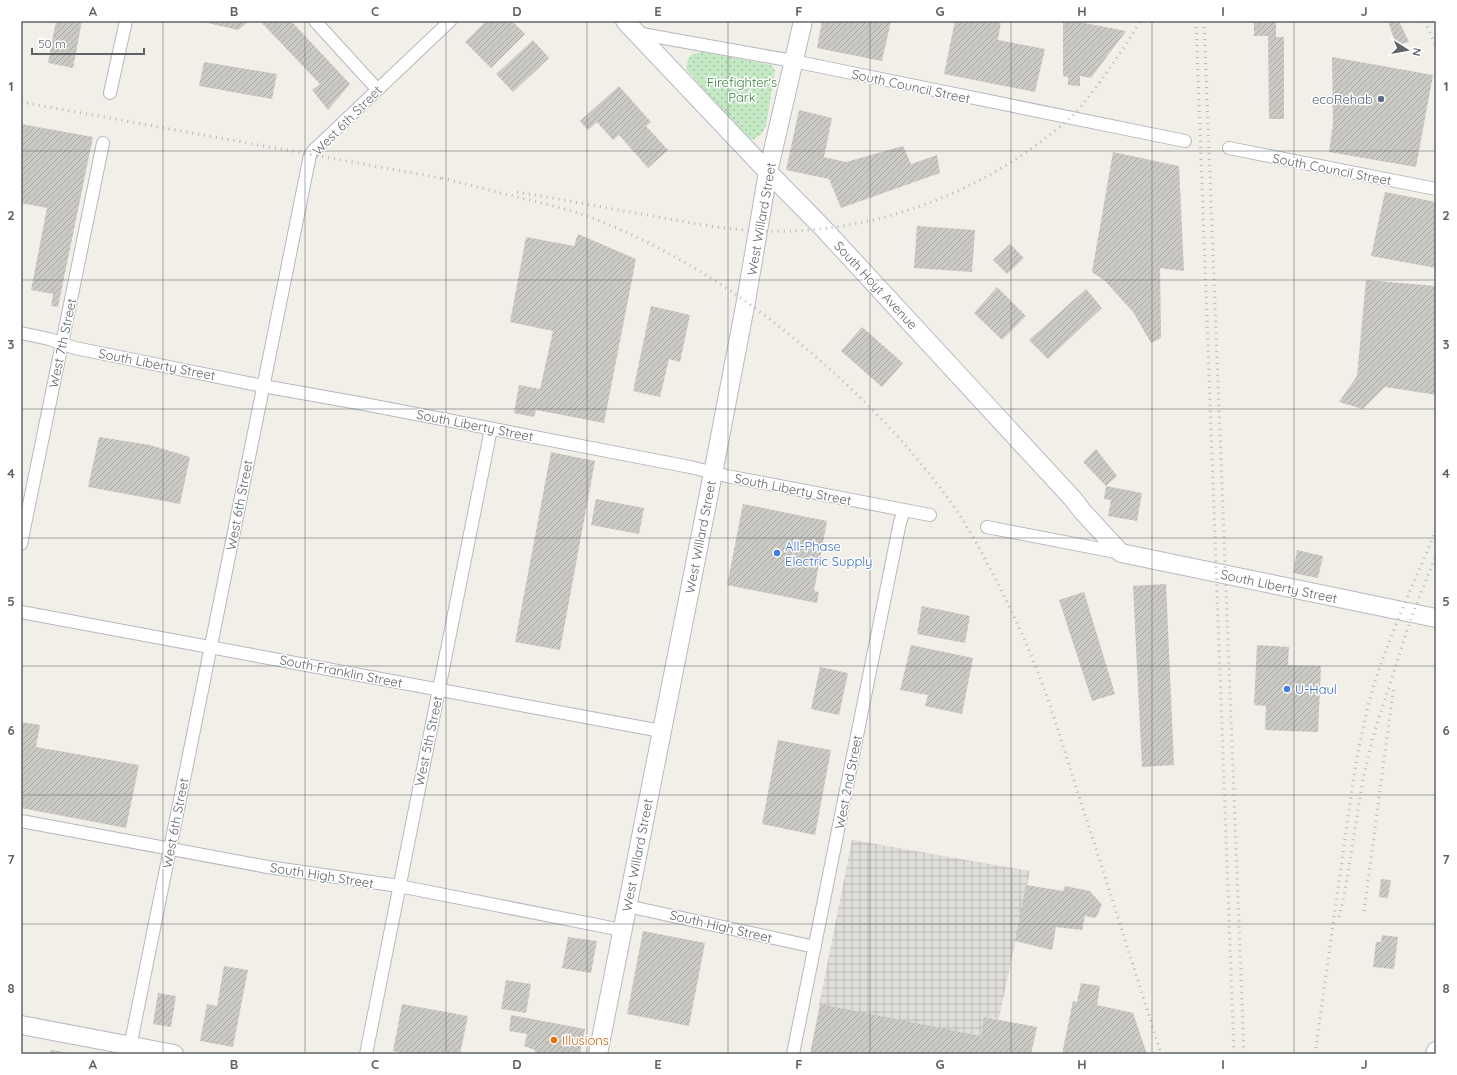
<svg xmlns="http://www.w3.org/2000/svg" width="1457" height="1075" viewBox="0 0 1457 1075" font-family="Quicksand,sans-serif">
  <style>
    .industrial { fill: url(#industrial-grid) }
    .park { fill: url(#park-dots) }
    .building { fill: url(#building-hatch) }
    .lines { fill: none; stroke-linecap: round; stroke-linejoin: round }
    .street-casing { stroke: #b5b8bc; stroke-width: 14 }
    .secondary-casing { stroke: #b6babf; stroke-width: 20 }
    .street { stroke: #fff; stroke-width: 12 }
    .secondary { stroke: #fff; stroke-width: 18 }
    .rail { stroke: #b6b7b8; stroke-width: 3; stroke-dasharray: 1 5; stroke-linecap: butt }
    .grid { fill: none; stroke: #5f6368; stroke-width: 1; stroke-opacity: 0.55 }
    .service-dot { fill: #5c6f8a; stroke: #fff; stroke-width: 1.5 }
    .shop-dot { fill: #3f7fe0; stroke: #fff; stroke-width: 1.5 }
    .food-dot { fill: #e8710a; stroke: #fff; stroke-width: 1.5 }
    .labels { text-anchor: middle; dominant-baseline: central; stroke-width: 3; stroke-linejoin: round; paint-order: stroke }
    .park-label { font-size: 13px; fill: #348238; stroke: #fff }
    .street-label { font-size: 13px; fill: #5f6368; stroke: #fff }
    .service-label { font-size: 13px; fill: #4e5e75; stroke: #fff; text-anchor: end }
    .shop-label { font-size: 13px; fill: #366cbe; stroke: #fff; text-anchor: start }
    .food-label { font-size: 13px; fill: #c56008; stroke: #fff; text-anchor: start }
    .neatline { fill: none; stroke: #5f6368; stroke-width: 1.5 }
    .grid-label { font-size: 13px; text-anchor: middle; font-weight: bold; fill: #5f6368 }
  </style>
  <defs>
    <pattern id="industrial-grid" width="8" height="8" patternUnits="userSpaceOnUse"><rect width="8" height="8" fill="#e0deda"/><path d="M0 4h8M4 0v8" fill="none" stroke="#b9b8b5"/></pattern>
    <pattern id="park-dots" width="8" height="8" patternUnits="userSpaceOnUse"><rect width="8" height="8" fill="#c5e8c5"/><path d="M2 2h.1M6 6h.1" fill="none" stroke="#a3c0a4" stroke-width="1.8" stroke-linecap="round"/></pattern>
    <pattern id="building-hatch" width="6" height="6" patternUnits="userSpaceOnUse"><rect width="6" height="6" fill="#cccac5"/><path d="M-1 1l2-2M0 6l6-6M5 7l2-2" fill="none" stroke="#a9a8a4"/></pattern>
  </defs>
  <rect width="100%" height="100%" fill="#f1efe8"/>
  <path class="industrial" d="M 852,840 L 1030,871 L 999,1019 L 985,1017 L 981,1036 L 819,1006 Z"/>
  <path class="park" d="M 703,52 L 772,65 L 775,71 L 766,126 L 761,134 L 753,140 L 746,137 L 686,69 C 688,56 690,54 703,52 Z"/>
  <path class="building" d="M 56,21 L 82,21 L 73,68 L 48,63 Z
    M 199,21 L 249,21 L 238,30 Z
    M 260,21 L 291,21 L 350,84 L 328,110 L 312,90 L 320,84 Z
    M 486,21 L 512,21 L 525,34 L 491,68 L 465,42 Z
    M 822,21 L 891,21 L 882,61 L 817,48 Z
    M 955,21 L 1001,21 L 998,40 L 1045,49 L 1035,92 L 944,74 Z
    M 1063,21 L 1074,21 L 1126,31 L 1091,78 L 1080,76 L 1080,86 L 1068,85 L 1068,77 L 1063,76 Z
    M 1254,21 L 1276,21 L 1276,37 L 1284,37 L 1284,119 L 1269,119 L 1268,36 L 1254,36 Z
    M 1388,21 L 1399,21 L 1409,42 L 1396,45 Z
    M 533,40 L 549,58 L 513,92 L 496,74 Z
    M 1332,57 L 1433,75 L 1416,167 L 1329,152 L 1333,124 Z
    M 204,62 L 277,74 L 272,99 L 199,86 Z
    M 619,86 L 651,122 L 646,126 L 668,150 L 648,168 L 619,135 L 613,140 L 597,122 L 588,130 L 580,121 Z
    M 799,110 L 832,118 L 824,157 L 846,162 L 903,146 L 911,164 L 937,155 L 940,173 L 841,208 L 829,179 L 786,170 Z
    M 21,124 L 93,137 L 58,307 L 51,306 L 53,294 L 31,290 L 47,208 L 21,203 Z
    M 1113,152 L 1179,166 L 1184,271 L 1160,268 L 1161,338 L 1151,343 L 1133,312 L 1105,281 L 1092,272 Z
    M 1385,192 L 1436,202 L 1436,268 L 1371,256 Z
    M 917,226 L 975,230 L 972,272 L 914,268 Z
    M 578,234 L 636,259 L 604,423 L 536,410 L 534,417 L 514,413 L 519,385 L 540,389 L 553,331 L 510,322 L 526,237 L 574,246 Z
    M 1010,244 L 1024,258 L 1007,274 L 993,260 Z
    M 1366,280 L 1436,286 L 1436,395 L 1385,387 L 1363,409 L 1339,402 L 1357,376 Z
    M 997,287 L 1026,316 L 1002,340 L 974,313 Z
    M 1086,289 L 1102,308 L 1048,359 L 1029,340 Z
    M 651,306 L 690,315 L 680,362 L 669,359 L 660,397 L 633,391 Z
    M 862,327 L 903,363 L 882,387 L 841,351 Z
    M 99,437 L 150,445 L 190,457 L 180,504 L 88,487 Z
    M 1096,449 L 1117,476 L 1106,486 L 1142,493 L 1137,521 L 1108,516 L 1111,500 L 1104,499 L 1106,486 L 1083,462 Z
    M 551,452 L 595,461 L 560,650 L 515,642 Z
    M 596,499 L 644,508 L 639,534 L 591,525 Z
    M 743,504 L 827,521 L 814,591 L 819,592 L 817,603 L 727,585 Z
    M 1297,550 L 1323,556 L 1318,578 L 1293,573 Z
    M 1166,584 L 1174,765 L 1142,767 L 1133,586 Z
    M 1084,592 L 1115,694 L 1092,701 L 1059,600 Z
    M 922,606 L 970,616 L 965,643 L 917,634 Z
    M 911,645 L 973,658 L 962,714 L 925,706 L 928,695 L 900,690 Z
    M 1257,645 L 1289,647 L 1288,665 L 1321,666 L 1318,732 L 1265,730 L 1266,706 L 1254,705 Z
    M 820,667 L 848,673 L 839,715 L 811,709 Z
    M 21,722 L 40,725 L 36,747 L 139,765 L 126,828 L 21,808 Z
    M 778,740 L 831,750 L 815,835 L 762,824 Z
    M 1381,879 L 1391,880 L 1388,898 L 1379,897 Z
    M 1026,885 L 1063,891 L 1065,886 L 1090,891 L 1102,905 L 1096,918 L 1085,916 L 1082,930 L 1056,927 L 1052,950 L 1015,941 Z
    M 643,931 L 705,943 L 689,1026 L 627,1014 Z
    M 1382,935 L 1398,937 L 1394,969 L 1373,967 L 1376,942 L 1381,942 Z
    M 568,937 L 597,941 L 591,973 L 562,968 Z
    M 224,966 L 248,970 L 233,1047 L 200,1041 L 207,1004 L 217,1006 Z
    M 506,980 L 531,984 L 526,1013 L 501,1009 Z
    M 1081,983 L 1100,986 L 1097,1005 L 1133,1013 L 1147,1054 L 1062,1054 L 1073,1001 L 1077,1002 Z
    M 158,993 L 176,996 L 171,1027 L 153,1024 Z
    M 402,1004 L 468,1016 L 460,1054 L 408,1054 L 393,1051 Z
    M 820,1004 L 981,1036 L 984,1017 L 1037,1027 L 1031,1054 L 810,1054 Z
    M 511,1015 L 585,1029 L 580,1054 L 535,1054 L 535,1050 L 524,1046 L 527,1034 L 509,1031 Z
    M 51,1050 L 70,1053 L 70,1054 L 50,1054 Z"/>
  <g class="lines">
    <g class="street-casing">
      <path id="street" d="M 315,21 L 377,89
        M 636,33 L 793,61 L 1185,141
        M 110,93 L 126,21
        M 1229,148 L 1436,189
        M 21,333 L 49,339 L 75,348 L 263,386 L 364,404 L 690,467 L 727,476 L 930,515
        M 987,527 L 1121,553
        M 21,544 L 103,143
        M 21,612 L 661,731
        M 21,821 L 268,867 L 399,886 L 622,930
        M 627,906 L 815,947
        M 129,1052 L 310,155 L 315,149 L 450,21
        M 366,1054 L 491,429
        M 793,1054 C 830,877 863,699 900,522 L 904,511"/>
    </g>
    <g class="secondary-casing">
      <path id="secondary" d="M 625,21 L 768,172 L 823,228 L 1073,499 L 1083,512 L 1121,553 L 1436,618
        M 21,1025 L 174,1054
        M 598,1054 L 716,458 L 746,301 L 768,172 L 803,21
        M 1435,1054 L 1436,1051"/>
    </g>
    <use href="#street" class="street"/>
    <use href="#secondary" class="secondary"/>
    <path class="rail" d="M 1196,21 L 1234,1054
      M 1204,21 L 1244,1054
      M 1425,21 L 1436,47
      M 21,102 L 446,179
      M 442,178 C 470,185 497,192 525,199 C 550,205 576,211 600,221 C 672,250 738,292 797,341 C 855,389 908,442 952,504 C 965,522 976,542 986,561 C 1009,604 1030,649 1046,694 C 1057,725 1066,756 1076,787 C 1105,876 1133,965 1161,1054
      M 517,192 C 559,199 601,207 642,214 C 681,221 719,229 758,231 C 853,235 947,206 1025,153 C 1040,142 1056,131 1070,118 C 1080,109 1088,97 1097,86 C 1112,65 1127,44 1140,21
      M 1364,911 L 1394,685
      M 1339,917 L 1345,891 L 1363,779 L 1373,737 L 1410,621 L 1436,555
      M 1315,1054 L 1353,781 C 1358,751 1364,721 1372,691 C 1389,636 1414,583 1436,530"/>
  </g>
  <path class="grid" d="M 163,21 L 163,1054M 305,21 L 305,1054M 446,21 L 446,1054M 587,21 L 587,1054M 728,21 L 728,1054M 870,21 L 870,1054M 1011,21 L 1011,1054M 1152,21 L 1152,1054M 1294,21 L 1294,1054M 21,151 L 1436,151M 21,280 L 1436,280M 21,409 L 1436,409M 21,538 L 1436,538M 21,666 L 1436,666M 21,795 L 1436,795M 21,924 L 1436,924"/>
  <circle class="service-dot" cx="1381" cy="99" r="4"/>
  <g class="shop-dot">
    <circle cx="777" cy="553" r="4"/>
    <circle cx="1287" cy="689" r="4"/>
  </g>
  <circle class="food-dot" cx="554" cy="1040" r="4"/>
  <g class="labels">
    <g class="park-label">
      <text x="742" y="82">Firefighter's<tspan x="742" dy="15">Park</tspan></text>
    </g>
    <g class="street-label">
      <text transform="translate(911 86) rotate(12)">South Council Street</text>
      <text transform="translate(347 120) rotate(-45)">West 6th Street</text>
      <text transform="translate(1332 169) rotate(11)">South Council Street</text>
      <text transform="translate(761 219) rotate(-80)">West Willard Street</text>
      <text transform="translate(876 285) rotate(47)">South Hoyt Avenue</text>
      <text transform="translate(62 343) rotate(-78)">West 7th Street</text>
      <text transform="translate(157 364) rotate(11)">South Liberty Street</text>
      <text transform="translate(475 425) rotate(11)">South Liberty Street</text>
      <text transform="translate(793 489) rotate(11)">South Liberty Street</text>
      <text transform="translate(239 505) rotate(-79)">West 6th Street</text>
      <text transform="translate(700 537) rotate(-79)">West Willard Street</text>
      <text transform="translate(1279 586) rotate(12)">South Liberty Street</text>
      <text transform="translate(341 671) rotate(11)">South Franklin Street</text>
      <text transform="translate(428 741) rotate(-78)">West 5th Street</text>
      <text transform="translate(848 782) rotate(-79)">West 2nd Street</text>
      <text transform="translate(175 823) rotate(-79)">West 6th Street</text>
      <text transform="translate(637 855) rotate(-79)">West Willard Street</text>
      <text transform="translate(322 875) rotate(9)">South High Street</text>
      <text transform="translate(721 926) rotate(13)">South High Street</text>
    </g>
    <g class="service-label">
      <text x="1373" y="99">ecoRehab</text>
    </g>
    <g class="shop-label">
      <text x="785" y="546">All-Phase<tspan x="785" dy="15">Electric Supply</tspan></text>
      <text x="1295" y="689">U-Haul</text>
    </g>
    <g class="food-label">
      <text x="562" y="1040">Illusions</text>
    </g>
  </g>
  <rect width="1457" height="1075" fill="none" stroke="#ffffff" stroke-width="44"/>
  <g transform="translate(1407 50) rotate(101)" stroke="#ffffff" stroke-width="3" paint-order="stroke">
  <path d="M0-3L7 15L0 10L-7 15Z" fill="#5f6368"/>
  <text y="-6" font-size="11" font-weight="bold" text-anchor="middle" fill="#5f6368">N</text>
  </g>
  <path d="M32 48v6h112v-6" fill="none" stroke="#5f6368" stroke-width="2"/>
  <text x="38" y="48" font-size="12" fill="#5f6368" stroke="#ffffff" stroke-width="3" paint-order="stroke">50 m</text>
  <rect x="22" y="22" width="1413" height="1031" class="neatline"/>
  <g class="grid-label">
    <text x="93" y="16">A</text>
    <text x="234" y="16">B</text>
    <text x="375" y="16">C</text>
    <text x="517" y="16">D</text>
    <text x="658" y="16">E</text>
    <text x="799" y="16">F</text>
    <text x="940" y="16">G</text>
    <text x="1082" y="16">H</text>
    <text x="1223" y="16">I</text>
    <text x="1364" y="16">J</text>
    <text x="11" y="91">1</text>
    <text x="1446" y="91">1</text>
    <text x="11" y="220">2</text>
    <text x="1446" y="220">2</text>
    <text x="11" y="349">3</text>
    <text x="1446" y="349">3</text>
    <text x="11" y="478">4</text>
    <text x="1446" y="478">4</text>
    <text x="11" y="606">5</text>
    <text x="1446" y="606">5</text>
    <text x="11" y="735">6</text>
    <text x="1446" y="735">6</text>
    <text x="11" y="864">7</text>
    <text x="1446" y="864">7</text>
    <text x="11" y="993">8</text>
    <text x="1446" y="993">8</text>
    <text x="93" y="1069">A</text>
    <text x="234" y="1069">B</text>
    <text x="375" y="1069">C</text>
    <text x="517" y="1069">D</text>
    <text x="658" y="1069">E</text>
    <text x="799" y="1069">F</text>
    <text x="940" y="1069">G</text>
    <text x="1082" y="1069">H</text>
    <text x="1223" y="1069">I</text>
    <text x="1364" y="1069">J</text>
  </g>
</svg>
